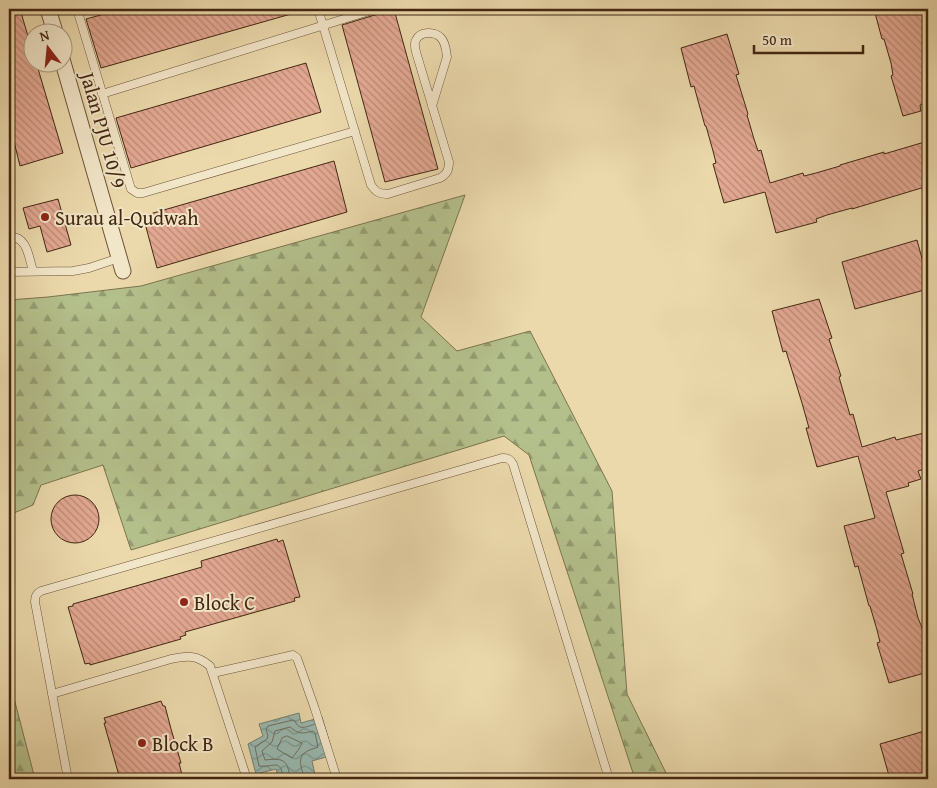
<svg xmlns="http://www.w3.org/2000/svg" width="937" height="788" viewBox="0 0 937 788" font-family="'Gentium Book Plus',serif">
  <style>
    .forest { fill: url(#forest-firs); stroke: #7c744e }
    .water { fill: url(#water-waves); stroke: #777f71 }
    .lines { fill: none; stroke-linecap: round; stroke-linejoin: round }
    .shore { stroke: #6e7061; stroke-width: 1 }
    .building { fill: url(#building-back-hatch); stroke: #432711 }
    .lane-casing { stroke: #6d5438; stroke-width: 9 }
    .street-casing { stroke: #6d5438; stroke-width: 17 }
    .lane { stroke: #f2e6c9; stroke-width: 8 }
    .street { stroke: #f2e6c9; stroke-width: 15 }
    .poi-dot { fill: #8f2418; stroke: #f2e6c9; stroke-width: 2 }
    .labels { text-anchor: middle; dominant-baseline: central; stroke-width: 4; stroke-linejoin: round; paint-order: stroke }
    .street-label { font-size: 20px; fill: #432711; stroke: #f2e6c9 }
    .poi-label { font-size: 20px; fill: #432711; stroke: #f2e6c9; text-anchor: start }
  </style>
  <defs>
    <pattern id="forest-firs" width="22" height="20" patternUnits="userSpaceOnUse" patternTransform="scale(1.25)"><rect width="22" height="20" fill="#b4c08c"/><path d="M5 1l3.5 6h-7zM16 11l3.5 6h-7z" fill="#949c71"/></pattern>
    <pattern id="water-waves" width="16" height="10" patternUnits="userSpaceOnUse" patternTransform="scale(1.25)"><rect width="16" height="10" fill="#99b9b1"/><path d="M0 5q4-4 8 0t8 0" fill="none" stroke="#7e968f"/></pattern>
    <pattern id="building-back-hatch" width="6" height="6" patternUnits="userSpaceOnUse" patternTransform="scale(1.25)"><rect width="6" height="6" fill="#e3a892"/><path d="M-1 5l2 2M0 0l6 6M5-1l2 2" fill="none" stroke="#ba8976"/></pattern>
  </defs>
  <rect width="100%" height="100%" fill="#ebd9ac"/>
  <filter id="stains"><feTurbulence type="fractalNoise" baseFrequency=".004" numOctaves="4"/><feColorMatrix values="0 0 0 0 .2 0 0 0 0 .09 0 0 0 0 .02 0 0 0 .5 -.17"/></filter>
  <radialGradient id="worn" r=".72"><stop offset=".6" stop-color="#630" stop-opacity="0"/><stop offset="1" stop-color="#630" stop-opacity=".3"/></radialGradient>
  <path class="forest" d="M 465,195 L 421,317 L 457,351 L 530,331 L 612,491 L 627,694 L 669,779 L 635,779 L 529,455 L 504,436 L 131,550 L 103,465 L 41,485 L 33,505 L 9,515 L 9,300 L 48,297 L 141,286 Z
    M 9,679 L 35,779 L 9,779 Z"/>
  <path class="water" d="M 299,713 L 301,723 L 322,717 L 333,755 L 312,761 L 316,779 L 279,779 L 276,769 L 256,774 L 248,744 L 263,736 L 259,724 Z"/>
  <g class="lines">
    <path class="shore" d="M 287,736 L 302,743 C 302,745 294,756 292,758 L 277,749 L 282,738 Z
      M 283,779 C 281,757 274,768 259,766 L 255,747 L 267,739 L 268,736 L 266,729 L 268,726 L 293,720 L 295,721 C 299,731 306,727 315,724
      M 290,779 C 288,759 283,758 265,760 L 262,751 L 272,742 L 275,731 L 290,727 C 299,734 301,734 313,731 L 315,733 L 318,747 C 314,749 310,749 306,752 C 296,758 302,770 305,779"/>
  </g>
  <path class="building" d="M 9,9 L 20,9 L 32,50 L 32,62 L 36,62 L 63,153 L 20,166 L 9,121 Z
    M 123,9 L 298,9 L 298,12 L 101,68 L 86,19 Z
    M 381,9 L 386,9 L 386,14 L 395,13 L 438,169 L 385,182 L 342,25 L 378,14 L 380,12 Z
    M 874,9 L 921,9 L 928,33 L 928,103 L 920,105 L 921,111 L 903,116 L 891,76 L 893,75 L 891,63 L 884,39 L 882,39 Z
    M 727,34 L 739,74 L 736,75 L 748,114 L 747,115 L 754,139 L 758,151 L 761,150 L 770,183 L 803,173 L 804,176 L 816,173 L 840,166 L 840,165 L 884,152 L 884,154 L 928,141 L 928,186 L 852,209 L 852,208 L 827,215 L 816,219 L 817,222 L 776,233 L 765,192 L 724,203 L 713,164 L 716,163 L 713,151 L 706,126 L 705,126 L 694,86 L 691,87 L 681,48 Z
    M 306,63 L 321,112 L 131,168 L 116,118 Z
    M 334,161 L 347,212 L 157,268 L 143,216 Z
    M 58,199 L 71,245 L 47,252 L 40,226 L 29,229 L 23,208 Z
    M 917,240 L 927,277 L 928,277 L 928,289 L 855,309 L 842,262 Z
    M 819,299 L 832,338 L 829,339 L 841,376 L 839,377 L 850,415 L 853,414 L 862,447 L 895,437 L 896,440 L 928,432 L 928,468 L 918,471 L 921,479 L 908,483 L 909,486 L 886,492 L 904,553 L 901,554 L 913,594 L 912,594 L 918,618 L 923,630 L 925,629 L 928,639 L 928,672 L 889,683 L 877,643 L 880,642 L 877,630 L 870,606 L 869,606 L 858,566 L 855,567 L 844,526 L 875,518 L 858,456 L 817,467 L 806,428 L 809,428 L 802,403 L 786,351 L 783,352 L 772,311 Z
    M51 519a24 24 0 1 1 48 0a24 24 0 1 1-48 0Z
    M 277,539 L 278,542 L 283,540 L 300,597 L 294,598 L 295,601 L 185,632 L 186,635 L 180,637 L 181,639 L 90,665 L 90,663 L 85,664 L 68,607 L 73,606 L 73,604 L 202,567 L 201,561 Z
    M 161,701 L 163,706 L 165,706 L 171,729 L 181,763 L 179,763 L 183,779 L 120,779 L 104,723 L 106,723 L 104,718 Z
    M 928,730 L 928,779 L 890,779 L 880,744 Z"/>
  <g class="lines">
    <g class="lane-casing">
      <path id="lane" d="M 77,9 L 131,189 L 137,193 L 143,193 L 355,131
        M 318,9 L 371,185 C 376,192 379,194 388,194 L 440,178 C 447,174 449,170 449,162 L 416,52 C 415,48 414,43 416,40 C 420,31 435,31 441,38 C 446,43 446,51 447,57 L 432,106
        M 102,94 L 376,9
        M 9,237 C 27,235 29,258 33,271
        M 9,272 L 73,271 L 89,268 L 119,258
        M 213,673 L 293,655 L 297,658 L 315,709 L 337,779
        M 52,694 L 171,659 C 187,656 196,654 210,666 L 247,779
        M 68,779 L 35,602 C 35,596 36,594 41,591 L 502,458 C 508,458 510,459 513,464 L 609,779"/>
    </g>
    <g class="street-casing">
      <path id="street" d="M 48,9 L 55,32
        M 62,59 L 123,271"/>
    </g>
    <use href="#lane" class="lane"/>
    <use href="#street" class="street"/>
  </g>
  <g class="poi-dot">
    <circle cx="45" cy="217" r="5"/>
    <circle cx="184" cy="602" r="5"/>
    <circle cx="142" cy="743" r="5"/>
  </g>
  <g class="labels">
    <g class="street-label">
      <text transform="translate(104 130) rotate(74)">Jalan PJU 10/9</text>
    </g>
    <g class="poi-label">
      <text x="55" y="217">Surau al-Qudwah</text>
      <text x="194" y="602">Block C</text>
      <text x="152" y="743">Block B</text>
    </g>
  </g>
  <rect width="937" height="788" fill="none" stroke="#ebd9ac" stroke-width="30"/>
  <rect x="10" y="10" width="917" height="768" fill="none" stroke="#432711" stroke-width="2.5"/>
  <rect x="15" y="15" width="907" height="758" fill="none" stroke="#432711"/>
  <g transform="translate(48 48) rotate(344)"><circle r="24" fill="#f2e6c9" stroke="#ac9a7f"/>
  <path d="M0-4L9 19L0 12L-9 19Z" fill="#8f2418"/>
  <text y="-8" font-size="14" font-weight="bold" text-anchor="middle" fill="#432711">N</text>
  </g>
  <path d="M754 45v8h109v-8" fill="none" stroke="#432711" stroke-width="2.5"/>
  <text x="762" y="45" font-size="15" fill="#432711" stroke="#f2e6c9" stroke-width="4" paint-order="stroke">50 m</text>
  <rect width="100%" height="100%" filter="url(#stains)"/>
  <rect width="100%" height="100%" fill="url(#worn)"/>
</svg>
